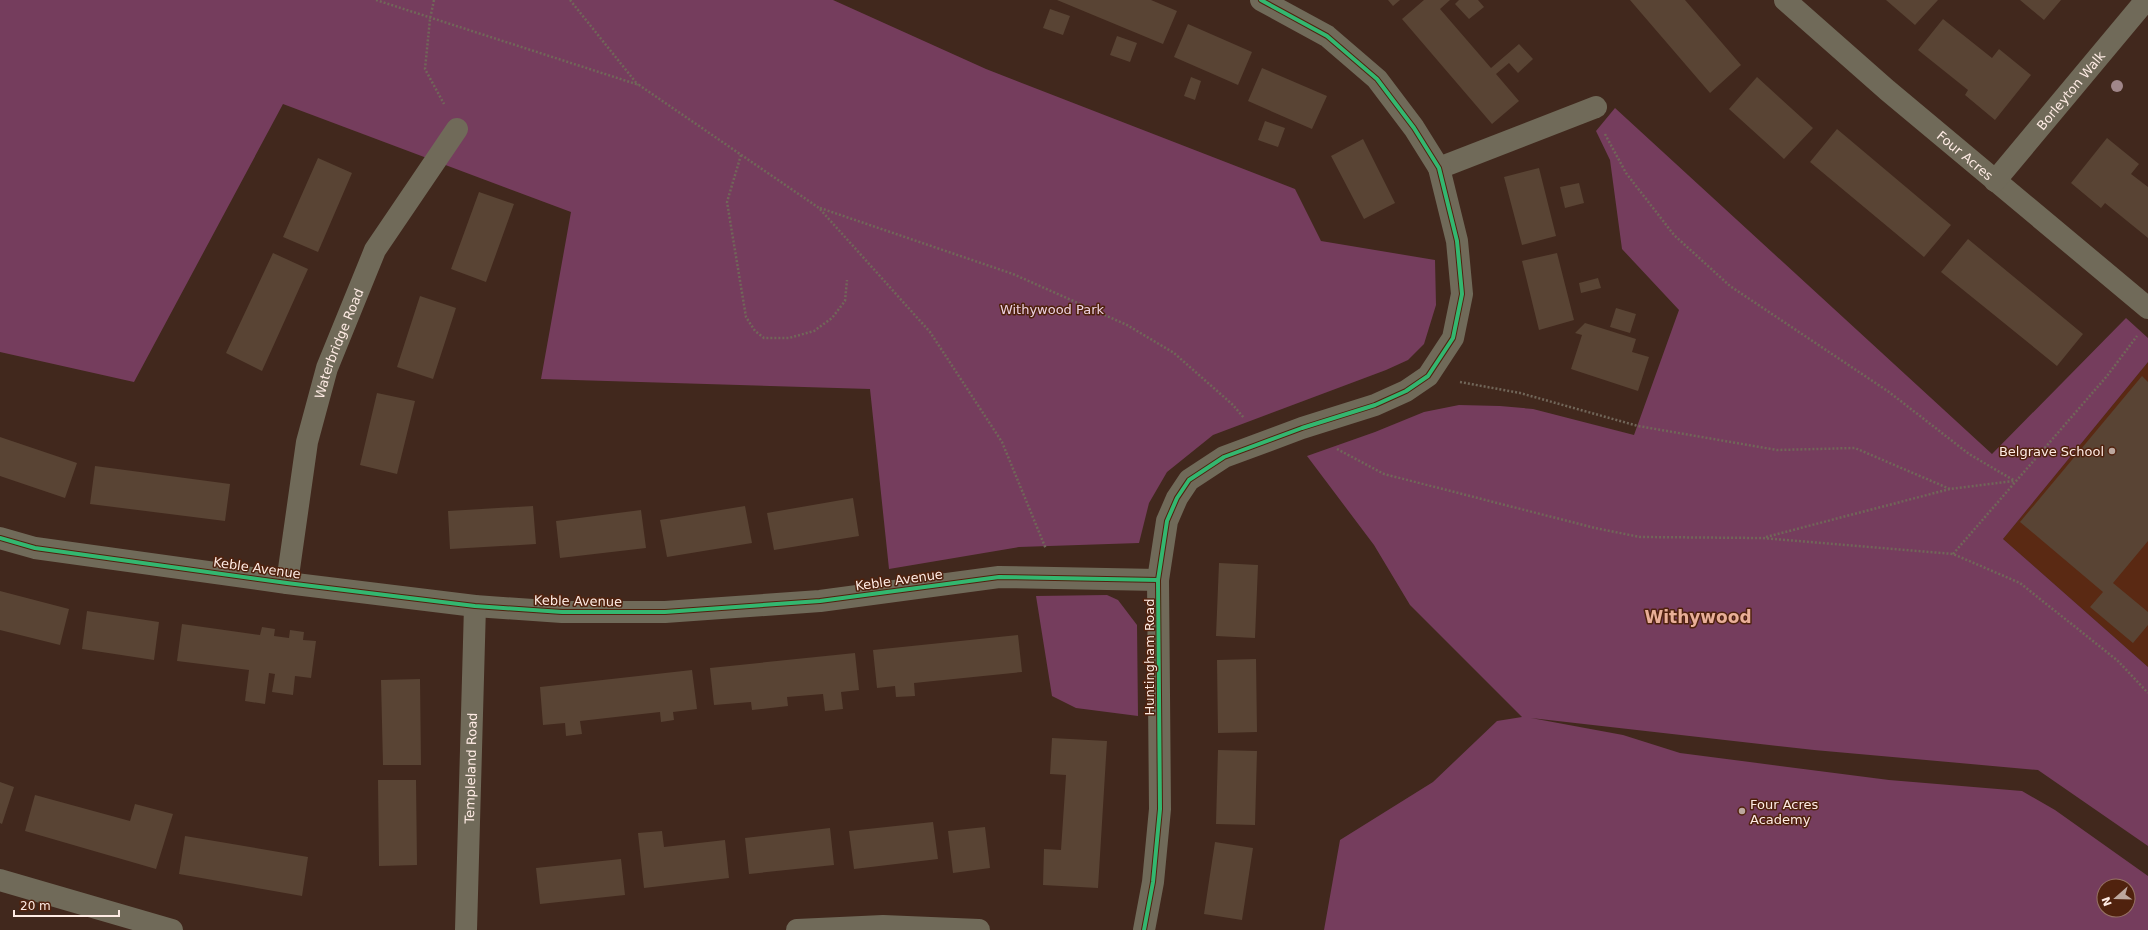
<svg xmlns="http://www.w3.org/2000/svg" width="2148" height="930" viewBox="0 0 2148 930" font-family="'DejaVu Sans',sans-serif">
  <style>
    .built { fill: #5a2913 }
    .green { fill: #753d5d; fill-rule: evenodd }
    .building { fill: #594434 }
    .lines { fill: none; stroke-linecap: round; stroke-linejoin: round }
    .path { stroke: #716659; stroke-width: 2.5; stroke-dasharray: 2 2; stroke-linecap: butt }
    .minor { stroke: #706a59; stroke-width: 22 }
    .cycleway-casing { stroke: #50220e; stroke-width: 6 }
    .cycleway { stroke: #33b770; stroke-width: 4 }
    .tree { fill: #a08689 }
    .poi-dot { fill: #bca79e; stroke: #50220e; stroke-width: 1.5 }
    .labels { text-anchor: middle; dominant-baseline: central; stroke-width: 3; stroke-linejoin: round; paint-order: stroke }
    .street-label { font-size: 13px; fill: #feebe4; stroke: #50220e }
    .park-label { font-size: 13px; fill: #eed2e2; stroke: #50220e }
    .poi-label { font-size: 13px; fill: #feebe4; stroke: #50220e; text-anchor: end }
    .district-label { font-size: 17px; font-weight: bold; fill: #e9af98; stroke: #50220e }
  </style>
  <rect width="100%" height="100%" fill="#41281d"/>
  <path class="built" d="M 2148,362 L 2148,667 L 2003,539 Z"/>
  <path class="green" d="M 0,0 L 833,0 L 986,69 L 1295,189 L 1321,241 L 1435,260 L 1436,305 L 1424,344 L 1408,360 L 1386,370 L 1213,435 L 1167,472 L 1149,503 L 1139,543 L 1019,547 L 889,569 L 870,389 L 541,379 L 571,212 L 283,104 L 134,382 L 0,352 Z
    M 1615,108 L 1992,454 L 2126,318 L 2148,338 L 2148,362 L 2003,539 L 2148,667 L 2148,846 L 2038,770 L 1814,750 L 1531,718 L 1623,735 L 1680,753 L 1889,780 L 2022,791 L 2055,810 L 2148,876 L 2148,930 L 1324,930 L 1340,840 L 1433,782 L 1497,721 L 1522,717 L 1410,605 L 1374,545 L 1307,456 L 1375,432 L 1424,412 L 1459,405 L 1500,406 L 1533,409 L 1634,435 L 1679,310 L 1622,249 L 1610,160 L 1596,131 ZM 2104,886 L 2128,886 L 2128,910 L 2104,910 Z
    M 1107,595 L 1118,600 L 1137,625 L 1138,716 L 1076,708 L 1052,696 L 1036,596 Z"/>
  <path class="building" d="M 1057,0 L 1151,0 L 1177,11 L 1163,44 Z
    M 1388,0 L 1400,0 L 1393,6 Z
    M 1424,0 L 1450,0 L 1440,9 L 1491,68 L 1519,44 L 1533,59 L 1518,73 L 1509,63 L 1496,74 L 1519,101 L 1492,124 L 1402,19 Z
    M 1459,0 L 1478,0 L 1484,7 L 1469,19 L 1455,4 Z
    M 1630,0 L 1685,0 L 1741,65 L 1710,93 Z
    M 1886,0 L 1938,0 L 1915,25 Z
    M 2020,0 L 2061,0 L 2044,20 Z
    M 1050,9 L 1070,16 L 1063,35 L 1043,28 Z
    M 1943,19 L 1992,58 L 1999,49 L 2031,75 L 1995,120 L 1965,95 L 1968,90 L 1918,50 Z
    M 1188,24 L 1252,52 L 1238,85 L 1174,57 Z
    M 1117,36 L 1137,43 L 1130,62 L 1110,55 Z
    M 1262,68 L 1327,96 L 1312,129 L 1248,101 Z
    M 1191,77 L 1201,81 L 1195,100 L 1184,96 Z
    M 1757,77 L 1813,128 L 1784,159 L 1729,109 Z
    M 1265,121 L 1285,128 L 1278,147 L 1258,140 Z
    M 1837,129 L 1951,225 L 1924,257 L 1810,162 Z
    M 2107,138 L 2139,164 L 2131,174 L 2148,187 L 2148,238 L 2105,203 L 2101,208 L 2071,183 Z
    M 1363,139 L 1395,203 L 1364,219 L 1331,156 Z
    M 318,158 L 352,173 L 318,252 L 283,237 Z
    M 1539,168 L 1556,236 L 1522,245 L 1504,177 Z
    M 1579,183 L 1584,203 L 1565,208 L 1560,187 Z
    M 479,192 L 514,204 L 486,282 L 451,269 Z
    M 1968,239 L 2083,334 L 2057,366 L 1941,272 Z
    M 273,253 L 308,269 L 262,371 L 226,353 Z
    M 1557,253 L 1574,320 L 1539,330 L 1522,261 Z
    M 1598,278 L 1601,288 L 1581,293 L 1579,283 Z
    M 420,296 L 456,308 L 433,379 L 397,367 Z
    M 1616,308 L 1636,314 L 1630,333 L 1610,327 Z
    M 1585,323 L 1636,339 L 1632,352 L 1649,357 L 1638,391 L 1571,369 L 1582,335 L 1575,333 Z
    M 2142,376 L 2148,382 L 2148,541 L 2113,583 L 2148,612 L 2148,625 L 2133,643 L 2090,607 L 2103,592 L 2020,522 Z
    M 377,393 L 415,401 L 397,474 L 360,465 Z
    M 0,437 L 77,463 L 65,498 L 0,476 Z
    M 95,466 L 230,484 L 225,521 L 90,504 Z
    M 853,498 L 859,536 L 774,550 L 767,513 Z
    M 533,506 L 536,544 L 450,549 L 448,511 Z
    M 745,506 L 752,543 L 667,557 L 660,520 Z
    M 641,510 L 646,548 L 560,558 L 556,521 Z
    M 1219,563 L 1258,565 L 1255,638 L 1216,636 Z
    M 0,591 L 69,609 L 60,645 L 0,630 Z
    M 87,611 L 159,622 L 154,660 L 82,649 Z
    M 182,624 L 260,635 L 262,627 L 275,629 L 274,636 L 289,638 L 290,630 L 304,632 L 303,640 L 316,641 L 311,678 L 295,676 L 293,695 L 272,692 L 275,674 L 269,673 L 265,704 L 245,701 L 249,670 L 177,661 Z
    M 1018,635 L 1022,672 L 914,683 L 915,696 L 896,697 L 895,686 L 877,688 L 873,650 Z
    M 855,653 L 859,690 L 841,692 L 843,709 L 825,711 L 823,694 L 787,697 L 788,706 L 752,710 L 751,702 L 714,705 L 710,668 Z
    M 1256,659 L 1257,732 L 1218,733 L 1217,660 Z
    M 692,670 L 697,709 L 673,712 L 674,720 L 661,722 L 660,712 L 580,721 L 582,734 L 566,736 L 565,723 L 543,725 L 540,687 Z
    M 420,679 L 421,765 L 383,765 L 381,680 Z
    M 1052,738 L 1107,741 L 1098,888 L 1043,885 L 1044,849 L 1061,850 L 1066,775 L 1050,774 Z
    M 1218,750 L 1257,751 L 1255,825 L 1216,824 Z
    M 378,780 L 416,780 L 417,865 L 379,866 Z
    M 0,782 L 14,787 L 2,824 L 0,823 Z
    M 35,795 L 130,821 L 135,804 L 173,814 L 156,869 L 25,831 Z
    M 933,822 L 938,859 L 854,869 L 849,831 Z
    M 985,827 L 990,868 L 953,873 L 948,831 Z
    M 830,828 L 834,865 L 749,874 L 745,838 Z
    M 662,831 L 664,847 L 725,840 L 729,878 L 644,888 L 638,833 Z
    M 185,836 L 308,857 L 302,896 L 179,874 Z
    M 1215,842 L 1253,848 L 1242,920 L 1204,914 Z
    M 621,859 L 625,895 L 540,904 L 536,868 Z"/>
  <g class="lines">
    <path class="path" d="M 376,0 L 639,85 L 819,208 L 930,332 L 1002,442 L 1046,549
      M 434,0 L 430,19 L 425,69 L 444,104
      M 570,0 L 638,85
      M 1605,134 L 1626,173 L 1674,235 L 1730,286 L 1889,392 L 1969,454 L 2015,481
      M 741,155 L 727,202 L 746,317 L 755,331 L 764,338 L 789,338 L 814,331 L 832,318 L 845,301 L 847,280
      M 820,208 L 1013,274 L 1127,325 L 1174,353 L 1233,405 L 1244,418
      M 1460,382 L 1520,393 L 1638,426 L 1777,450 L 1855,448 L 1950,489
      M 1337,449 L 1384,474 L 1595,528 L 1640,537 L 1762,538 L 1953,554 L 2020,583 L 2118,661 L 2148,693
      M 1766,537 L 1950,489 L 2014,481
      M 1953,554 L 2107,376 L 2137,336"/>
    <g class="minor">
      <path id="s1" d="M 1785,0 L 1887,90 L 2148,308"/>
      <path d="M 1439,168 L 1596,107"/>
      <path id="s2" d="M 1995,181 L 2146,0"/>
      <path d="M 0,538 L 35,548 L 287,583 L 475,606 L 562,612 L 665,612 L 820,601 L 999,577 L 1158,580"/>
      <path id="s3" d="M 287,583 L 307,442 L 327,368 L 375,250 L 457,129"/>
      <path d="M 0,880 L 172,930"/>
      <path id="s4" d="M 466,930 L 475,606"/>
      <path d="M 797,930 L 883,926 L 979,930"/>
      <path d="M 1144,930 L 1153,882 L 1160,809 L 1158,580 L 1167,521 L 1177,498 L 1189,480 L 1224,457 L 1302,428 L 1375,405 L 1406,391 L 1428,376 L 1453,338 L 1462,294 L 1457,241 L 1439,168 L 1414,128 L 1377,79 L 1327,36 L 1261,0"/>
    </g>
    <g class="cycleway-casing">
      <path id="cycleway" d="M 0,538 L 35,548 L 287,583 L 475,606 L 562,612 L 665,612 L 820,601 L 999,577 L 1158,580
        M 1144,930 L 1153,882 L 1160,809 L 1158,580 L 1167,521 L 1177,498 L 1189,480 L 1224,457 L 1302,428 L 1375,405 L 1406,391 L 1428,376 L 1453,338 L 1462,294 L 1457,241 L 1439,168 L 1414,128 L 1377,79 L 1327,36 L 1261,0"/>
    </g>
    <use href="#cycleway" class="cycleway"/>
  </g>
  <circle class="tree" cx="2117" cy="86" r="6"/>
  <g class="poi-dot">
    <circle cx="2112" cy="451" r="4"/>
    <circle cx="1742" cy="811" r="4"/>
  </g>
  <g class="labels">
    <g class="street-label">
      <text stroke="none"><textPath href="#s2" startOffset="118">Borleyton Walk</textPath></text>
      <text stroke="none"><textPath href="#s1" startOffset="238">Four Acres</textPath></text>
      <text stroke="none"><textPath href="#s3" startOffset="246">Waterbridge Road</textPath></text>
      <text transform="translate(257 568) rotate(8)">Keble Avenue</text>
      <text transform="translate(899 580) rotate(-8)">Keble Avenue</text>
      <text transform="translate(578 601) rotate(1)">Keble Avenue</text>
      <text transform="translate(1149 657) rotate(-90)">Huntingham Road</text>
      <text stroke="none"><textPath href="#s4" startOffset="162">Templeland Road</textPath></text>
    </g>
    <g class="park-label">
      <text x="1052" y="309">Withywood Park</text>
    </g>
    <g class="poi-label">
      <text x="2104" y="451">Belgrave School</text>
      <text x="1750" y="804" text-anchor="start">Four Acres<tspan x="1750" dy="15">Academy</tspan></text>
    </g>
    <g class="district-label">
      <text x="1698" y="617">Withywood</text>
    </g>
  </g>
  <g transform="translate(2116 898) rotate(250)"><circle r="19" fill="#50220e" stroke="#967264"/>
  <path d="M0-3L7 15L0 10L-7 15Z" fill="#bca79e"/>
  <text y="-6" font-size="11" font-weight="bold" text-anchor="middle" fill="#feebe4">N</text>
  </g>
  <path d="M14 910v6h105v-6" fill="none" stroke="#feebe4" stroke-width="2"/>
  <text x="20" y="910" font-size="12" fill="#feebe4" stroke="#50220e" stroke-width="3" paint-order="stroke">20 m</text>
</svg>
